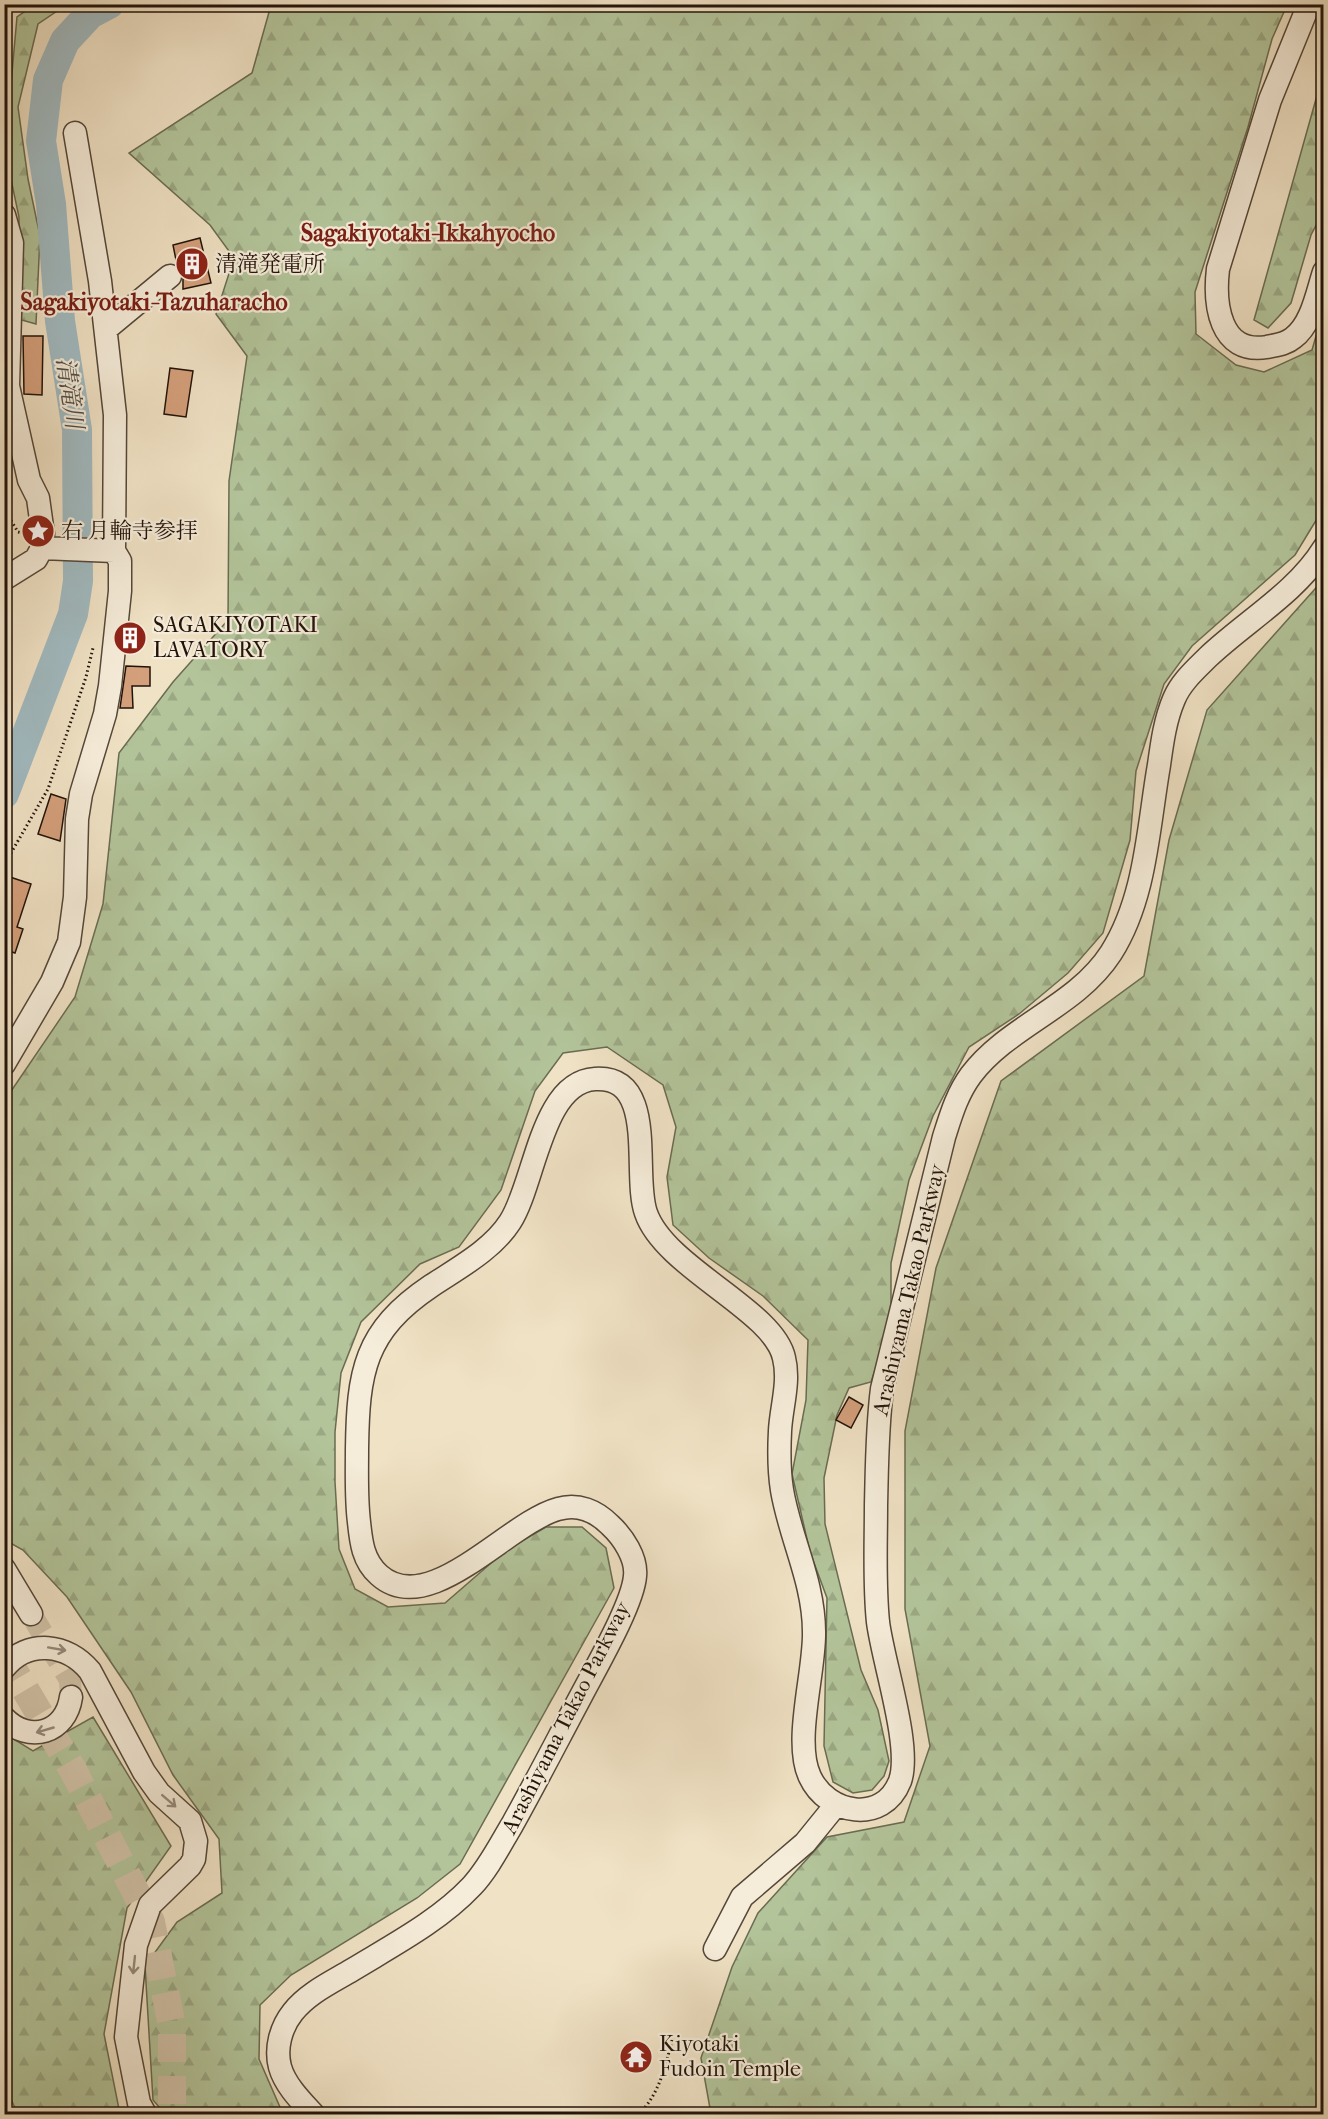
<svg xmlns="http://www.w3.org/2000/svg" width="1328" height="2119" viewBox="0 0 1328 2119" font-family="'IM FELL French Canon','Noto Serif JP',serif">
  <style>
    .forest { fill: url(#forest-firs); stroke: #6a6c52; stroke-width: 1.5 }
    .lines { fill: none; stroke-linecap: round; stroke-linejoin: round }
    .river { stroke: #a1bac0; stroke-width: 30 }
    .building { fill: #d4a07c; stroke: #21130a; stroke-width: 1.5 }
    .minor-tunnel { stroke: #d1c3a9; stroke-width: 22; stroke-dasharray: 22 11; stroke-linecap: butt }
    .major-tunnel { stroke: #d1c3a9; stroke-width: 28; stroke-dasharray: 28 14; stroke-linecap: butt }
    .minor-casing { stroke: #554739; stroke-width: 25 }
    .path { stroke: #21130a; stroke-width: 3; stroke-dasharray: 1.5 3; stroke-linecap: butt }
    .minor { stroke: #f5ecd9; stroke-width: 22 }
    .oneway { stroke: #968a7c }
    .labels { text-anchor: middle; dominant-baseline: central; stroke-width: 4.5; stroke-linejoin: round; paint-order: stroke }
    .poi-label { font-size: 22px; fill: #21130a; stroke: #f5ecd9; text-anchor: start }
    .street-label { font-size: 22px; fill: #21130a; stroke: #f5ecd9 }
    .neighbourhood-label { font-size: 24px; font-weight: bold; fill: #7a1f14; stroke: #f5ecd9 }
    .water-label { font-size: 24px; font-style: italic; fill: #4e4d4a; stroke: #f5ecd9 }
  </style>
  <defs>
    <pattern id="forest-firs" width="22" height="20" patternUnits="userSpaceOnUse" patternTransform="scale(1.5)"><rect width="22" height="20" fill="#b3c49a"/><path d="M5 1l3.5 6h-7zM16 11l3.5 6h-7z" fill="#9aa883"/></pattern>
  </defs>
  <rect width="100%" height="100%" fill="#f0e2c5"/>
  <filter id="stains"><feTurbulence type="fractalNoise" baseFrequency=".00333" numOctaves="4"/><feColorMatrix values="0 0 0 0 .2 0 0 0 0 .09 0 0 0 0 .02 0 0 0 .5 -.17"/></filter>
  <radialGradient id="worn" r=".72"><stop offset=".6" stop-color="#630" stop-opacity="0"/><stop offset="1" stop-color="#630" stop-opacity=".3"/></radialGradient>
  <path class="forest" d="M 34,5 L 66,5 L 38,24 L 18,107 L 28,179 L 40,236 L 36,324 L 18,319 L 19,217 L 5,151 L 17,17 Z
    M 271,5 L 1287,5 L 1272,39 L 1248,127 L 1195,292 L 1196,334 L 1236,365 L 1264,372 L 1312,350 L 1323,312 L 1323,509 L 1295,555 L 1192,646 L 1164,684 L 1136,771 L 1130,840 L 1103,933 L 1068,973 L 1019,1014 L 969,1047 L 933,1116 L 909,1180 L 891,1263 L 891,1323 L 871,1382 L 849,1388 L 837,1415 L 824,1478 L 825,1524 L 861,1670 L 878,1710 L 889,1761 L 884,1776 L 872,1790 L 853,1793 L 833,1782 L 824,1746 L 827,1598 L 810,1552 L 792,1474 L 806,1400 L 808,1340 L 763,1296 L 709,1258 L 673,1225 L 667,1177 L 676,1127 L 663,1085 L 607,1047 L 563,1053 L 535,1091 L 501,1190 L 459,1247 L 420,1264 L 361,1322 L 341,1373 L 335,1432 L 335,1482 L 339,1549 L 355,1589 L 388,1607 L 445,1603 L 505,1551 L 546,1527 L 582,1527 L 606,1548 L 614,1588 L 460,1864 L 417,1898 L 291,1975 L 260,2005 L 259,2059 L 283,2114 L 165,2114 L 153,2100 L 145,1966 L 177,1922 L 222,1893 L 219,1839 L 173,1775 L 131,1692 L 67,1597 L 23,1550 L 5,1540 L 5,1100 L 75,997 L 103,904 L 119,753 L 173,682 L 228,620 L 229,481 L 247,356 L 216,314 L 234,258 L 210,225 L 129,153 L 252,73 Z
    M 1323,74 L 1323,212 L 1311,235 L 1291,303 L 1268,328 L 1254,320 Z
    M 1323,580 L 1323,2114 L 711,2114 L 701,2058 L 732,1967 L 758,1913 L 827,1837 L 904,1822 L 930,1746 L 905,1609 L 905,1431 L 936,1268 L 1001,1081 L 1144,976 L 1169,840 L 1207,710 Z
    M 93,1717 L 171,1846 L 127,1908 L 104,2034 L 120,2114 L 18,2114 L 5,2087 L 4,1733 L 33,1751 Z"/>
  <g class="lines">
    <path class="river" d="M 4,794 L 73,614 L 78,581 L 77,430 L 60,321 L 51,204 L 41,141 L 48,80 L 65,41 L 90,14 L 109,4"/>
  </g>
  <path class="building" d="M 200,238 L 211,283 L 183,289 L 183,273 L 177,265 L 173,245 Z
    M 23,336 L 43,336 L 42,395 L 24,394 Z
    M 170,368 L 193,371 L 186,417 L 164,414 Z
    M 126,666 L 150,667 L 150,686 L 132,686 L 133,708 L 120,708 Z
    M 51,794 L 66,799 L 60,841 L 38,834 Z
    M 10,877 L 31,884 L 17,927 L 23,929 L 15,953 L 9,951 L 7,957 L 4,957 L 4,893 Z
    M 849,1397 L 863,1405 L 851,1428 L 836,1420 Z"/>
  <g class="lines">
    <path class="minor-tunnel" d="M 31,1614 L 70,1680 L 71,1697"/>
    <path class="major-tunnel" d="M 4,1654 L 73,1770 L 151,1922 L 172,2026 L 172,2114"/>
    <g class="minor-casing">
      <path id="minor" d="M 1309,4 L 1270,100 L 1218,269 C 1214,303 1219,355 1267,347 C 1276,345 1286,344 1293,338 C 1312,324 1317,293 1324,272
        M 4,215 L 12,243 L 8,386 L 29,480 L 38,498 L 43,534 L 42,548 L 36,559 L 4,579
        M 106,329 L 170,276
        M 42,548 L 114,551
        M 4,1064 L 52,982 L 69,942 L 75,897 L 77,819 L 81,794 L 105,714 L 110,686 L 120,591 L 120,561 L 114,551 L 115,415 L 100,281 L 75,133
        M 4,1569 L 31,1614
        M 4,1668 C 28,1638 68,1644 90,1671 L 144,1772 L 159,1793 L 190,1821 L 196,1841 L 194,1859 L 190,1866 L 150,1905 L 136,1945 L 126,2037 L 139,2103 L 145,2114
        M 4,1718 C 29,1744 66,1733 71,1697
        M 715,1949 L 742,1897 L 805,1843 L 835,1806
        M 313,2114 C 301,2101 285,2085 280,2067 C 275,2048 281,2027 293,2012 C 308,1993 332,1982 352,1970 C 393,1945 439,1921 472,1886 C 488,1869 500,1845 512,1825 C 536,1782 558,1739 581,1696 C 595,1669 633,1604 635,1576 C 637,1558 623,1537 610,1525 C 596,1511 578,1503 558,1509 C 507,1523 429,1620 379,1575 C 363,1561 361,1542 359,1522 C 356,1498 357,1473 357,1449 C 358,1372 364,1331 431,1286 C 458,1268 492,1250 510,1222 C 535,1184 541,1082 595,1079 C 659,1075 632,1175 646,1213 C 665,1268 774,1310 784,1358 C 790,1382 781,1408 780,1431 C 779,1450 779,1471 782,1490 C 790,1538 814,1582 814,1632 C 815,1672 793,1742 810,1777 C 827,1814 883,1825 900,1781 C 912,1747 883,1662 878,1622 C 874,1583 876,1544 876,1505 C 877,1466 877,1428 882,1389 L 944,1137 C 951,1115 957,1094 971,1075 C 1009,1025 1076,1007 1111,953 C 1146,898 1148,828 1159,765 C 1162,743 1165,720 1174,699 C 1181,682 1196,669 1208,657 C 1246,621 1296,593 1324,548"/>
    </g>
    <path class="path" d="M 4,509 L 18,532 L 22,533
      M 4,865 L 48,789 L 86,677 L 93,648
      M 639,2114 C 659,2094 665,2068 672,2040"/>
    <use href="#minor" class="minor"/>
  </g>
  <defs><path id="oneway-shaft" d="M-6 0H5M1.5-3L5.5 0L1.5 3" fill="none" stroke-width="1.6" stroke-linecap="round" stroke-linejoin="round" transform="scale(1.5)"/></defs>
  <g class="oneway">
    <use href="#oneway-shaft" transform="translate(57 1649) rotate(10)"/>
    <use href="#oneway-shaft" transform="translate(45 1730) rotate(164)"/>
    <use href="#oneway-shaft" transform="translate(169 1801) rotate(41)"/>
    <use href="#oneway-shaft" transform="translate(134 1965) rotate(96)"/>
  </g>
  <defs>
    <g id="building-disc" transform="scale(1.725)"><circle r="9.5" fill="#8f2418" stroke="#f5ecd9"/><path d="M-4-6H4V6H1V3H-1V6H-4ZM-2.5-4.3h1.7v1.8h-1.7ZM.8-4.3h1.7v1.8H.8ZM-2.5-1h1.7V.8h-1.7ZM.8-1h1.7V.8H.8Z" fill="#fff"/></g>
    <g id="sight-disc" transform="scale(1.725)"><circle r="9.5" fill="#8f2418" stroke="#f5ecd9"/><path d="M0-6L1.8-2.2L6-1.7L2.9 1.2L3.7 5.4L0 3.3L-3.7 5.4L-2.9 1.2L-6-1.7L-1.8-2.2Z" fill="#fff"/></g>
    <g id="temple-disc" transform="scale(1.725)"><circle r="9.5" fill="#8f2418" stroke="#f5ecd9"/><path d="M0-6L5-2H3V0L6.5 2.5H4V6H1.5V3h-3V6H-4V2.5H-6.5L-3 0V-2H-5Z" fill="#fff"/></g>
  </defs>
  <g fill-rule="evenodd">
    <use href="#building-disc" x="192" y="264"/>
    <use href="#sight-disc" x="38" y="531"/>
    <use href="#building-disc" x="130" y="638"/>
    <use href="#temple-disc" x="636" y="2057"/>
  </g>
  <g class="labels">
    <g class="poi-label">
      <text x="215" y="264">清滝発電所</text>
      <text x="61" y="531">右 月輪寺参拝</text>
      <text x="153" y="625">SAGAKIYOTAKI<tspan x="153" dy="25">LAVATORY</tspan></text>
      <text x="659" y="2044">Kiyotaki<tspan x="659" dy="25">Fudoin Temple</tspan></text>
    </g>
    <g class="street-label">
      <text transform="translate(909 1290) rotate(-77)">Arashiyama Takao Parkway</text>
      <text transform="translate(566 1718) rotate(-63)">Arashiyama Takao Parkway</text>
    </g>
    <g class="neighbourhood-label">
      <text x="428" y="233">Sagakiyotaki-Ikkahyocho</text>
      <text x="154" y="302">Sagakiyotaki-Tazuharacho</text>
    </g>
    <g class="water-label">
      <text transform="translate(70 393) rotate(82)">清滝川</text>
    </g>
  </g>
  <rect width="1328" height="2119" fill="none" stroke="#f0e2c5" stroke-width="24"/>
  <rect x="6" y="6" width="1316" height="2107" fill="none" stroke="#21130a" stroke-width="3"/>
  <rect x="12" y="12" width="1304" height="2095" fill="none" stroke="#21130a" stroke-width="1.5"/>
  <rect width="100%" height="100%" filter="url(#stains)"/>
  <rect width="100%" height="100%" fill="url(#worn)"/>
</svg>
